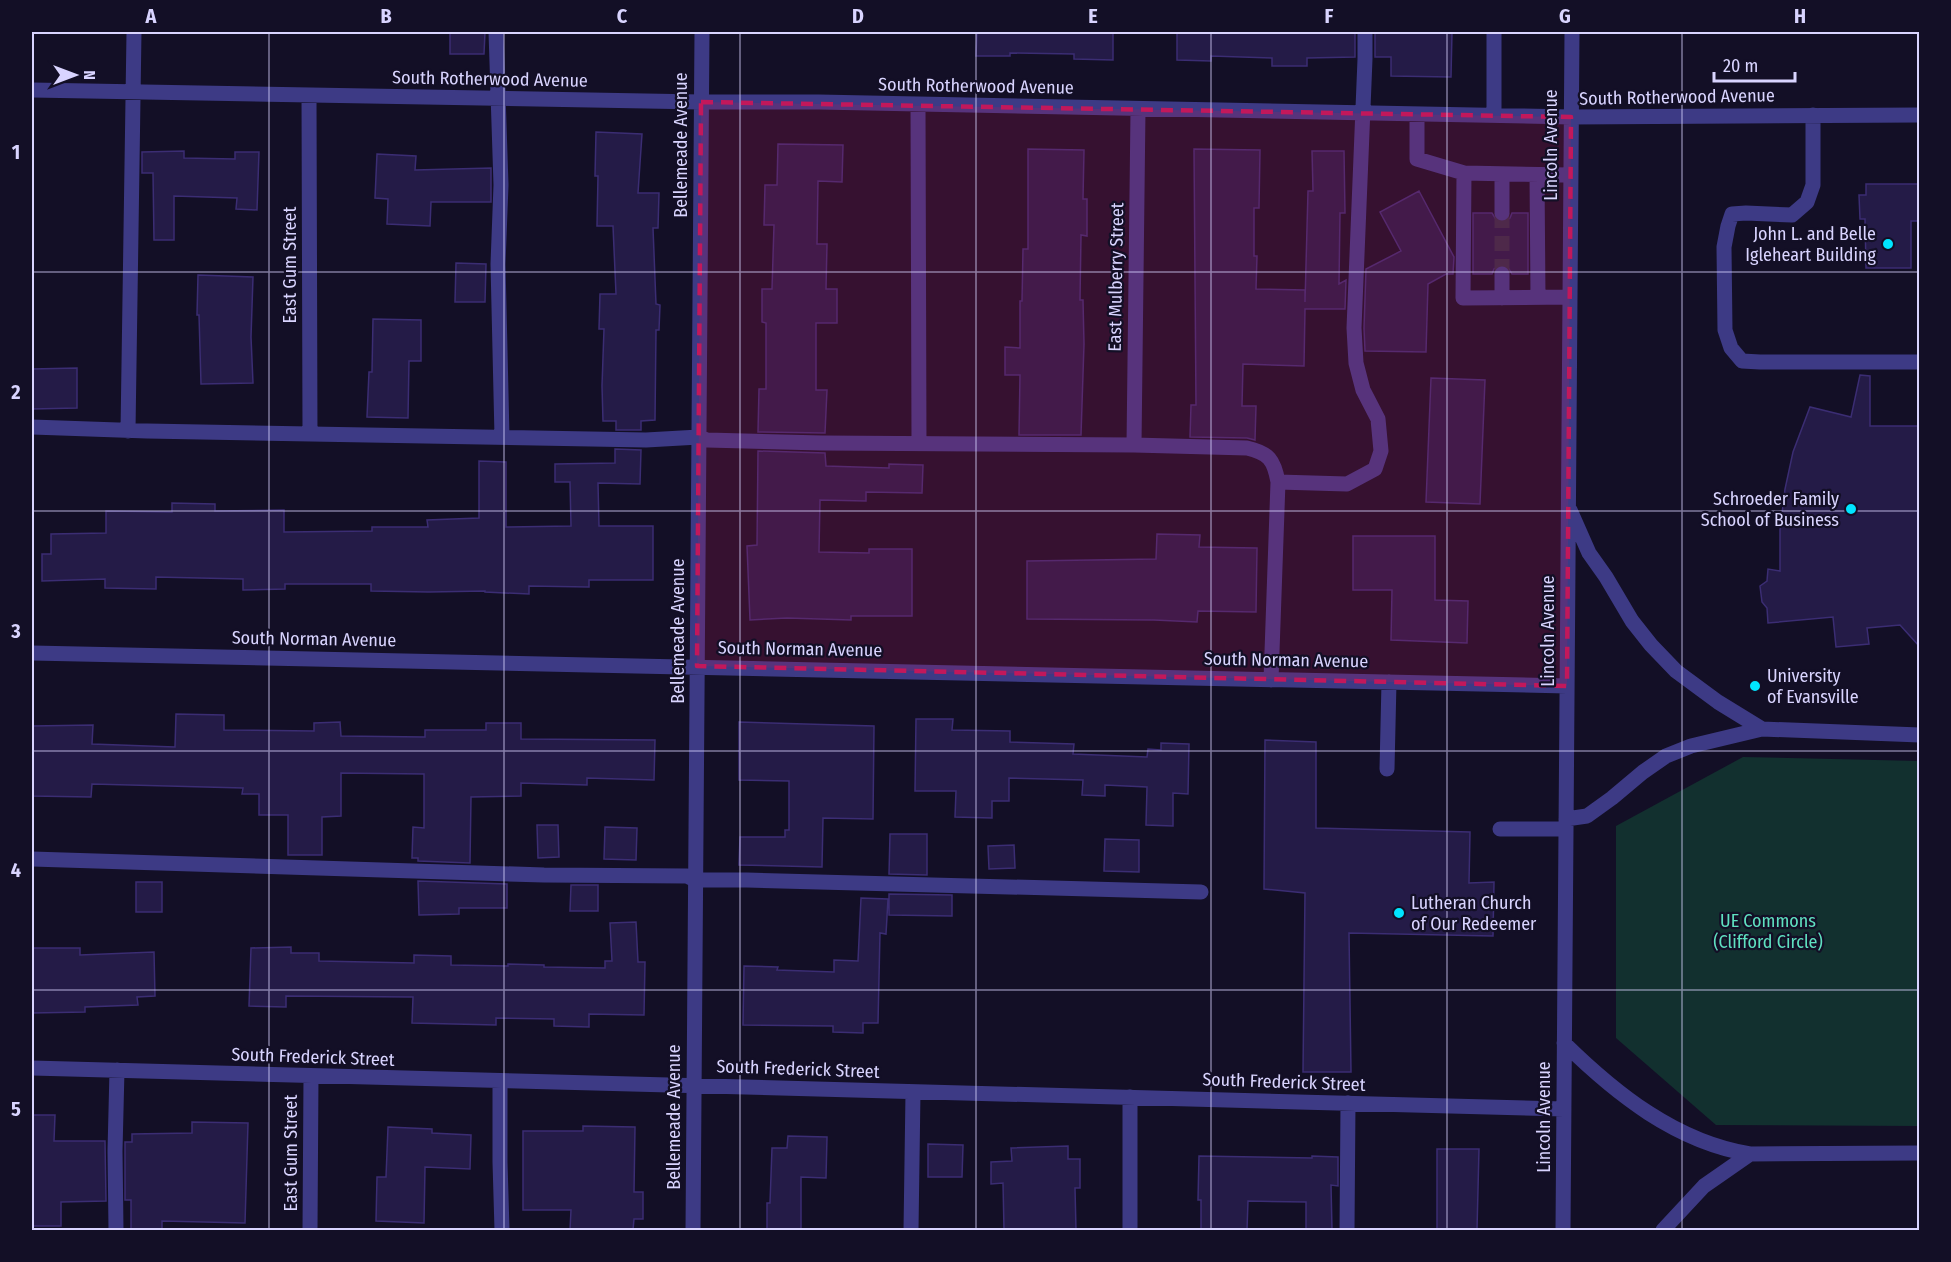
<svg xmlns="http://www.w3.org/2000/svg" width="1951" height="1262" viewBox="0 0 1951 1262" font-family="'Fira Sans Condensed',sans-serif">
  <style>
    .green { fill: #12302f }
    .building { fill: #241b47; stroke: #3b2d73; stroke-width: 1.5 }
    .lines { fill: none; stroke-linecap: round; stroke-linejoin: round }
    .minor-tunnel { stroke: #312d47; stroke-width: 15; stroke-dasharray: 15 8; stroke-linecap: butt }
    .minor { stroke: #3d3a85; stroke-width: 15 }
    .marked { fill: #c2185b; fill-opacity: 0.2; stroke: #c2185b; stroke-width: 4.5; stroke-dasharray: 12 8; stroke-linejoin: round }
    .grid { fill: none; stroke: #d9d4ff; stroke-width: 1.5; stroke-opacity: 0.55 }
    .poi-dot { fill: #00e5ff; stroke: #130f26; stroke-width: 2 }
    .labels { text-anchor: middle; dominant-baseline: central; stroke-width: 4.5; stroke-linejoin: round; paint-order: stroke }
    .street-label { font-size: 18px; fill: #d9d4ff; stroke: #130f26 }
    .poi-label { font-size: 18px; fill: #d9d4ff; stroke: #130f26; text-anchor: end }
    .park-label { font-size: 18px; fill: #5fe0c0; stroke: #130f26 }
    .neatline { fill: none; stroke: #d9d4ff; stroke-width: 2 }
    .grid-label { font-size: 20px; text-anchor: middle; font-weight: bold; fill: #d9d4ff }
  </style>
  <rect width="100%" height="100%" fill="#130f26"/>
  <path class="green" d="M 1743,757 L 1919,761 L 1919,1126 L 1716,1125 L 1616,1038 L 1616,826 Z"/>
  <path class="building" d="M 450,32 L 485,32 L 484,54 L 450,54 Z
    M 977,32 L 1113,32 L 1113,60 L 1074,59 L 1074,54 L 1010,53 L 1010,56 L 976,56 Z
    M 1177,32 L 1355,32 L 1355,57 L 1307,58 L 1307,66 L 1272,66 L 1272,58 L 1211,56 L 1211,61 L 1177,60 Z
    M 1375,32 L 1452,32 L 1451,77 L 1391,76 L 1391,57 L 1375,57 Z
    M 596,132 L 642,134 L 638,193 L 659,193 L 658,228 L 653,228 L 656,304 L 660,305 L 659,330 L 656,330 L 655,420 L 641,421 L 641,430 L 616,430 L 616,421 L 603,421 L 602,386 L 604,329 L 599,329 L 600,294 L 616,294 L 613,226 L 597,226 L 598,176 L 595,176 Z
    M 778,144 L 843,145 L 842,182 L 818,181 L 817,244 L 827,244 L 826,289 L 837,289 L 837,323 L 816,323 L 816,390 L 827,390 L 825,433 L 758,432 L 759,389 L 766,389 L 766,323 L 762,322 L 762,289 L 772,289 L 774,225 L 764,225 L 765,185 L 777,185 Z
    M 1028,149 L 1084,150 L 1083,199 L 1087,199 L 1087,236 L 1081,235 L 1080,300 L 1083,300 L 1084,344 L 1081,435 L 1019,435 L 1020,375 L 1005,375 L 1005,347 L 1020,348 L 1020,301 L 1022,301 L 1023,249 L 1028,249 Z
    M 1194,149 L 1260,150 L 1259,208 L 1254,208 L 1254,256 L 1257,256 L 1256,289 L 1305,290 L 1305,302 L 1308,191 L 1313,191 L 1312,151 L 1344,151 L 1345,213 L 1340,213 L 1339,284 L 1346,280 L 1345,309 L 1305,309 L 1304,366 L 1243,364 L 1242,406 L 1256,406 L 1255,440 L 1247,438 L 1190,437 L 1191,405 L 1196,405 Z
    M 184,151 L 184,158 L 235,159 L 235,152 L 259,152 L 257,210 L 236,209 L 237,198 L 174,196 L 174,240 L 154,240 L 153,173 L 142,173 L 142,152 Z
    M 377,154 L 416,156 L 415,170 L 491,168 L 491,202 L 431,202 L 430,226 L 387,224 L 388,199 L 375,198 Z
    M 1866,184 L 1920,184 L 1920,221 L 1911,221 L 1911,268 L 1866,268 L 1865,219 L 1860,219 L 1859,195 L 1866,195 Z
    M 1419,191 L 1454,257 L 1453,274 L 1446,274 L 1428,284 L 1426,352 L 1365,351 L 1364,328 L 1366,269 L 1401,251 L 1380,212 Z
    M 1473,213 L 1492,213 L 1497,221 L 1503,223 L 1510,218 L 1512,213 L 1528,213 L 1528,274 L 1512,274 L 1507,266 L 1501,264 L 1494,269 L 1492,274 L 1473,274 Z
    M 456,263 L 486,264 L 485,302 L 455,302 Z
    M 198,275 L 253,277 L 251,337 L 253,383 L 201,384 L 199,315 L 197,315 Z
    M 373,319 L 421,320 L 421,361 L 409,361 L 408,418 L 367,417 L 369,372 L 372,372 Z
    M 77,368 L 77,408 L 32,409 L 32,369 Z
    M 1860,375 L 1870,376 L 1870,426 L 1920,426 L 1920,647 L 1900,625 L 1867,628 L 1869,644 L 1836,647 L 1833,617 L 1768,623 L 1767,608 L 1762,602 L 1760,586 L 1767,581 L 1768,569 L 1780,571 L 1780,530 L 1785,489 L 1793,452 L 1810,407 L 1851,417 Z
    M 1431,378 L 1485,380 L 1480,504 L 1426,502 Z
    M 615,449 L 641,450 L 640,484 L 598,483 L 599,526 L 653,526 L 653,580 L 589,580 L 589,587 L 529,586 L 529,594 L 485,592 L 485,591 L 429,592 L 371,591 L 371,584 L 285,584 L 285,589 L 243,590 L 243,579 L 156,577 L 156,589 L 105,588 L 105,579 L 42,581 L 42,554 L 51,554 L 51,534 L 106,533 L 106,511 L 172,512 L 172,503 L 215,504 L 215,511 L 284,510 L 284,532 L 372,531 L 372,527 L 428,527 L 427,520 L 479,518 L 479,461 L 506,462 L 506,527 L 571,526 L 570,482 L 555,482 L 555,464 L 615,463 Z
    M 758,451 L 825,453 L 826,466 L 889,468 L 889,464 L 923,465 L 922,493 L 866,492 L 866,501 L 820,500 L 819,552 L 869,553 L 869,549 L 912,549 L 912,616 L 851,616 L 851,620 L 787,618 L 750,620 L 747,546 L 757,545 Z
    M 1157,534 L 1200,535 L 1199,547 L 1257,548 L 1256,612 L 1198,611 L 1197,622 L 1154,620 L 1027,619 L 1027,561 L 1156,559 Z
    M 1353,536 L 1435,536 L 1435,600 L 1468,601 L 1467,643 L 1391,640 L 1392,590 L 1353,590 Z
    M 176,714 L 224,715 L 224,730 L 314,731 L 314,723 L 340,722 L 341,736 L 425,737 L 425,730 L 486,730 L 486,723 L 521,723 L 521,739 L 655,740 L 654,780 L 587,778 L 587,785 L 521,783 L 521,796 L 471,797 L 470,863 L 418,861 L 418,858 L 412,858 L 413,827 L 424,828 L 424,774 L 341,773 L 341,816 L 322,817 L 322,855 L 288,855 L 288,815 L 259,815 L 259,794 L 242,794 L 243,788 L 92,784 L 91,797 L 32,796 L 32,726 L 93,725 L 92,744 L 175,747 Z
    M 916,719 L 953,719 L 952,730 L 1010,731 L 1010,742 L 1074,744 L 1073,754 L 1147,757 L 1148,749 L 1161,750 L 1161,743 L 1189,744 L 1188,794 L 1173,793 L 1173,826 L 1146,825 L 1147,787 L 1105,785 L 1105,796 L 1082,795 L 1083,780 L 1009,778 L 1009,801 L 992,801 L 992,818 L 955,817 L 956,791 L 915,791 Z
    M 739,722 L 874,726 L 873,819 L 823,818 L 822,867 L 739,865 L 740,837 L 785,837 L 785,830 L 789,830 L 789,781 L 739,780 Z
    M 1265,740 L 1316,742 L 1316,828 L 1470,832 L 1469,883 L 1494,882 L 1493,936 L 1349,933 L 1351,1072 L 1303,1072 L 1305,893 L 1264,889 Z
    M 537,825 L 558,825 L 559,857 L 538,858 Z
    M 605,827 L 637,828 L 636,860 L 604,859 Z
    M 890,834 L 927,834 L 927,875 L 889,874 Z
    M 1105,839 L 1139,840 L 1139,872 L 1104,871 Z
    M 1014,845 L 1015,868 L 989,869 L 988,846 Z
    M 418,881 L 507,884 L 507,908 L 459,908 L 459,914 L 419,915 Z
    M 136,882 L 162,882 L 162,912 L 136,912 Z
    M 571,885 L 598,885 L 598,911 L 570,911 Z
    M 889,894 L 952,895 L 952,916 L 889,915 Z
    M 861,898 L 888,899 L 886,934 L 880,933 L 878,1023 L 863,1023 L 863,1033 L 833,1032 L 833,1026 L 743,1025 L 744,966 L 778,967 L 777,970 L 834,972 L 834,960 L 858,961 Z
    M 636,922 L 638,962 L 645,962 L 644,1015 L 589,1014 L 589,1027 L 554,1026 L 554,1019 L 496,1018 L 496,1025 L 412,1023 L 413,997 L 286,996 L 286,1007 L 249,1006 L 251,948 L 291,947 L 291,953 L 319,953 L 319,961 L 414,963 L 414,955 L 451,956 L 451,965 L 508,966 L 508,964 L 544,965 L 544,967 L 605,968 L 605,961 L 612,961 L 610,923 Z
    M 32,948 L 80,948 L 80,955 L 154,952 L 155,996 L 137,997 L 138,1005 L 85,1007 L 85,1012 L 32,1013 Z
    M 32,1115 L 55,1115 L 54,1141 L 105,1141 L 106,1201 L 61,1202 L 61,1226 L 32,1226 Z
    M 192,1122 L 248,1123 L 245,1223 L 162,1221 L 162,1230 L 131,1230 L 131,1200 L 125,1200 L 125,1142 L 132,1142 L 132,1134 L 192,1133 Z
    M 583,1126 L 635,1127 L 634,1192 L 643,1192 L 643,1219 L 634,1219 L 633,1230 L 570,1230 L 571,1210 L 523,1210 L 523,1131 L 583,1131 Z
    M 388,1127 L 432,1129 L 432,1133 L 471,1135 L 470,1169 L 425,1167 L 424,1223 L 376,1221 L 377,1177 L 386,1177 Z
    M 788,1136 L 827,1137 L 826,1178 L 801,1177 L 801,1230 L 767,1230 L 767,1203 L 770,1203 L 772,1148 L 787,1148 Z
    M 928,1144 L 963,1145 L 962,1177 L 928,1177 Z
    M 1068,1146 L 1068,1159 L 1080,1159 L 1080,1188 L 1075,1188 L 1076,1230 L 1004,1230 L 1003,1183 L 991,1184 L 991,1162 L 1012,1161 L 1011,1148 Z
    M 1437,1149 L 1479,1149 L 1477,1230 L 1437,1230 Z
    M 1199,1156 L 1312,1158 L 1312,1156 L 1338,1157 L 1338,1186 L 1331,1185 L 1332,1230 L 1306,1230 L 1306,1202 L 1248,1201 L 1247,1230 L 1201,1230 L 1201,1200 L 1198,1200 Z"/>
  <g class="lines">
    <path class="minor-tunnel" d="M 1502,274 L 1502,213"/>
    <path class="minor" d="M 496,32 L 501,185 L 498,264 L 502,437
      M 32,90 L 701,102 L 819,102 L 1571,117 L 1920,115
      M 309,95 L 310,434
      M 918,105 L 919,444
      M 1417,115 L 1417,159 L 1464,173 L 1570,175
      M 1494,115 L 1494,32
      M 1813,115 L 1813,185 L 1807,202 L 1792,215 L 1746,213 L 1732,214 L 1728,226 L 1724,247 L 1725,330 L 1731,348 L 1742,361 L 1760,362 L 1920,362
      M 1464,173 L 1463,298 L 1569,297
      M 1502,175 L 1502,213
      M 1537,175 L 1538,297
      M 1502,274 L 1502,298
      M 32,427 L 147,431 L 646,440 L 699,437 L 707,440 L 822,443 L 1134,445 L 1247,448 C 1269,453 1274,460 1278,482 L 1271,680
      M 128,431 L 134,32
      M 1134,445 L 1138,110
      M 1278,482 L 1347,484 L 1375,469 L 1381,451 L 1378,419 L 1363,390 L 1356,363 L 1354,328 L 1365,59 L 1365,32
      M 1570,510 L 1589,553 L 1606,577 L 1632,621 L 1651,645 L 1676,671 L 1718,702 L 1762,729
      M 32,653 L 1567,686
      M 1387,769 L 1389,682
      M 1566,819 L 1587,816 L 1612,798 L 1643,772 L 1666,756 L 1691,746 L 1762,729 L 1920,735
      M 1500,829 L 1566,829
      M 32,859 L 544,875 L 687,876 L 695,880 L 747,880 L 1201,892
      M 1564,1043 C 1616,1094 1676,1142 1750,1154
      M 32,1068 L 1564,1109
      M 500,1081 L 500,1162 L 502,1230
      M 116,1230 L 115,1151 L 117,1070
      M 310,1230 L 311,1076
      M 693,1230 L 702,32
      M 911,1230 L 913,1092
      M 1130,1230 L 1130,1097
      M 1347,1230 L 1348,1103
      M 1563,1230 L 1572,32
      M 1663,1230 L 1704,1186 L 1750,1154 L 1920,1153"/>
  </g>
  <path class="marked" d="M 701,102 L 1571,117 L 1567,686 L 697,666 Z"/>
  <path class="grid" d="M 269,32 L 269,1230M 504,32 L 504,1230M 740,32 L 740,1230M 976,32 L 976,1230M 1211,32 L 1211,1230M 1447,32 L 1447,1230M 1682,32 L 1682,1230M 32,272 L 1920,272M 32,511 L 1920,511M 32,751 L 1920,751M 32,990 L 1920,990"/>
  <g class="poi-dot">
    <circle cx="1888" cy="244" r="6"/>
    <circle cx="1851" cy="509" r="6"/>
    <circle cx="1755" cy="686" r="6"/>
    <circle cx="1399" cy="913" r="6"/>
  </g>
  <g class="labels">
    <g class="street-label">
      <text transform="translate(490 79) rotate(1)">South Rotherwood Avenue</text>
      <text transform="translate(976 86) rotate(1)">South Rotherwood Avenue</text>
      <text transform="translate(1677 97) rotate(-1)">South Rotherwood Avenue</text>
      <text transform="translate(681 145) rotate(-90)">Bellemeade Avenue</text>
      <text transform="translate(1551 145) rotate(-90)">Lincoln Avenue</text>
      <text transform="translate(290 265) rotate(-90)">East Gum Street</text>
      <text transform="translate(1116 277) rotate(-89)">East Mulberry Street</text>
      <text transform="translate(678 631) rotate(-90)">Bellemeade Avenue</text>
      <text transform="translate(1548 631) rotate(-90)">Lincoln Avenue</text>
      <text transform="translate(314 639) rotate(1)">South Norman Avenue</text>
      <text transform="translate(800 649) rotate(1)">South Norman Avenue</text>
      <text transform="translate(1286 660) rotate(1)">South Norman Avenue</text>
      <text transform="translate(313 1057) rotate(2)">South Frederick Street</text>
      <text transform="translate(798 1069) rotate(2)">South Frederick Street</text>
      <text transform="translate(1284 1082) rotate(2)">South Frederick Street</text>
      <text transform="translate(674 1117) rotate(-90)">Bellemeade Avenue</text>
      <text transform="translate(1544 1117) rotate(-90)">Lincoln Avenue</text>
      <text transform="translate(291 1153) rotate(-90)">East Gum Street</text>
    </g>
    <g class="poi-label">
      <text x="1876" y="234">John L. and Belle<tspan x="1876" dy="21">Igleheart Building</tspan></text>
      <text x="1839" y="499">Schroeder Family<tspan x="1839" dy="21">School of Business</tspan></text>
      <text x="1767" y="676" text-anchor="start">University<tspan x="1767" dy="21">of Evansville</tspan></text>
      <text x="1411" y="903" text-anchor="start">Lutheran Church<tspan x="1411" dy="21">of Our Redeemer</tspan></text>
    </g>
    <g class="park-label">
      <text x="1768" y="921">UE Commons<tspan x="1768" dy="21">(Clifford Circle)</tspan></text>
    </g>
  </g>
  <rect width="1951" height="1262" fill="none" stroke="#130f26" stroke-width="66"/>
  <g transform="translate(75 75) rotate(90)" stroke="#130f26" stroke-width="4.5" paint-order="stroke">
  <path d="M0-4.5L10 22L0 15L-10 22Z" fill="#d9d4ff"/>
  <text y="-9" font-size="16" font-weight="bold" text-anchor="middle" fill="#d9d4ff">N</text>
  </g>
  <path d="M1714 72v9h81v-9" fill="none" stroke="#d9d4ff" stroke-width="3"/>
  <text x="1723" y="72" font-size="18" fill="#d9d4ff" stroke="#130f26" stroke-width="4.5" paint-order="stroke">20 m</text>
  <rect x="33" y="33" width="1885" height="1196" class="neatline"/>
  <g class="grid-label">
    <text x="151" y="23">A</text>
    <text x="386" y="23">B</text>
    <text x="622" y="23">C</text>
    <text x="858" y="23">D</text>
    <text x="1093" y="23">E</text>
    <text x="1329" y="23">F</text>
    <text x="1565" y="23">G</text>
    <text x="1800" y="23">H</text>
    <text x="16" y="159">1</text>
    <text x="16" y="399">2</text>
    <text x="16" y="638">3</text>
    <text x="16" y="877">4</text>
    <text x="16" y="1116">5</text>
  </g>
</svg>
